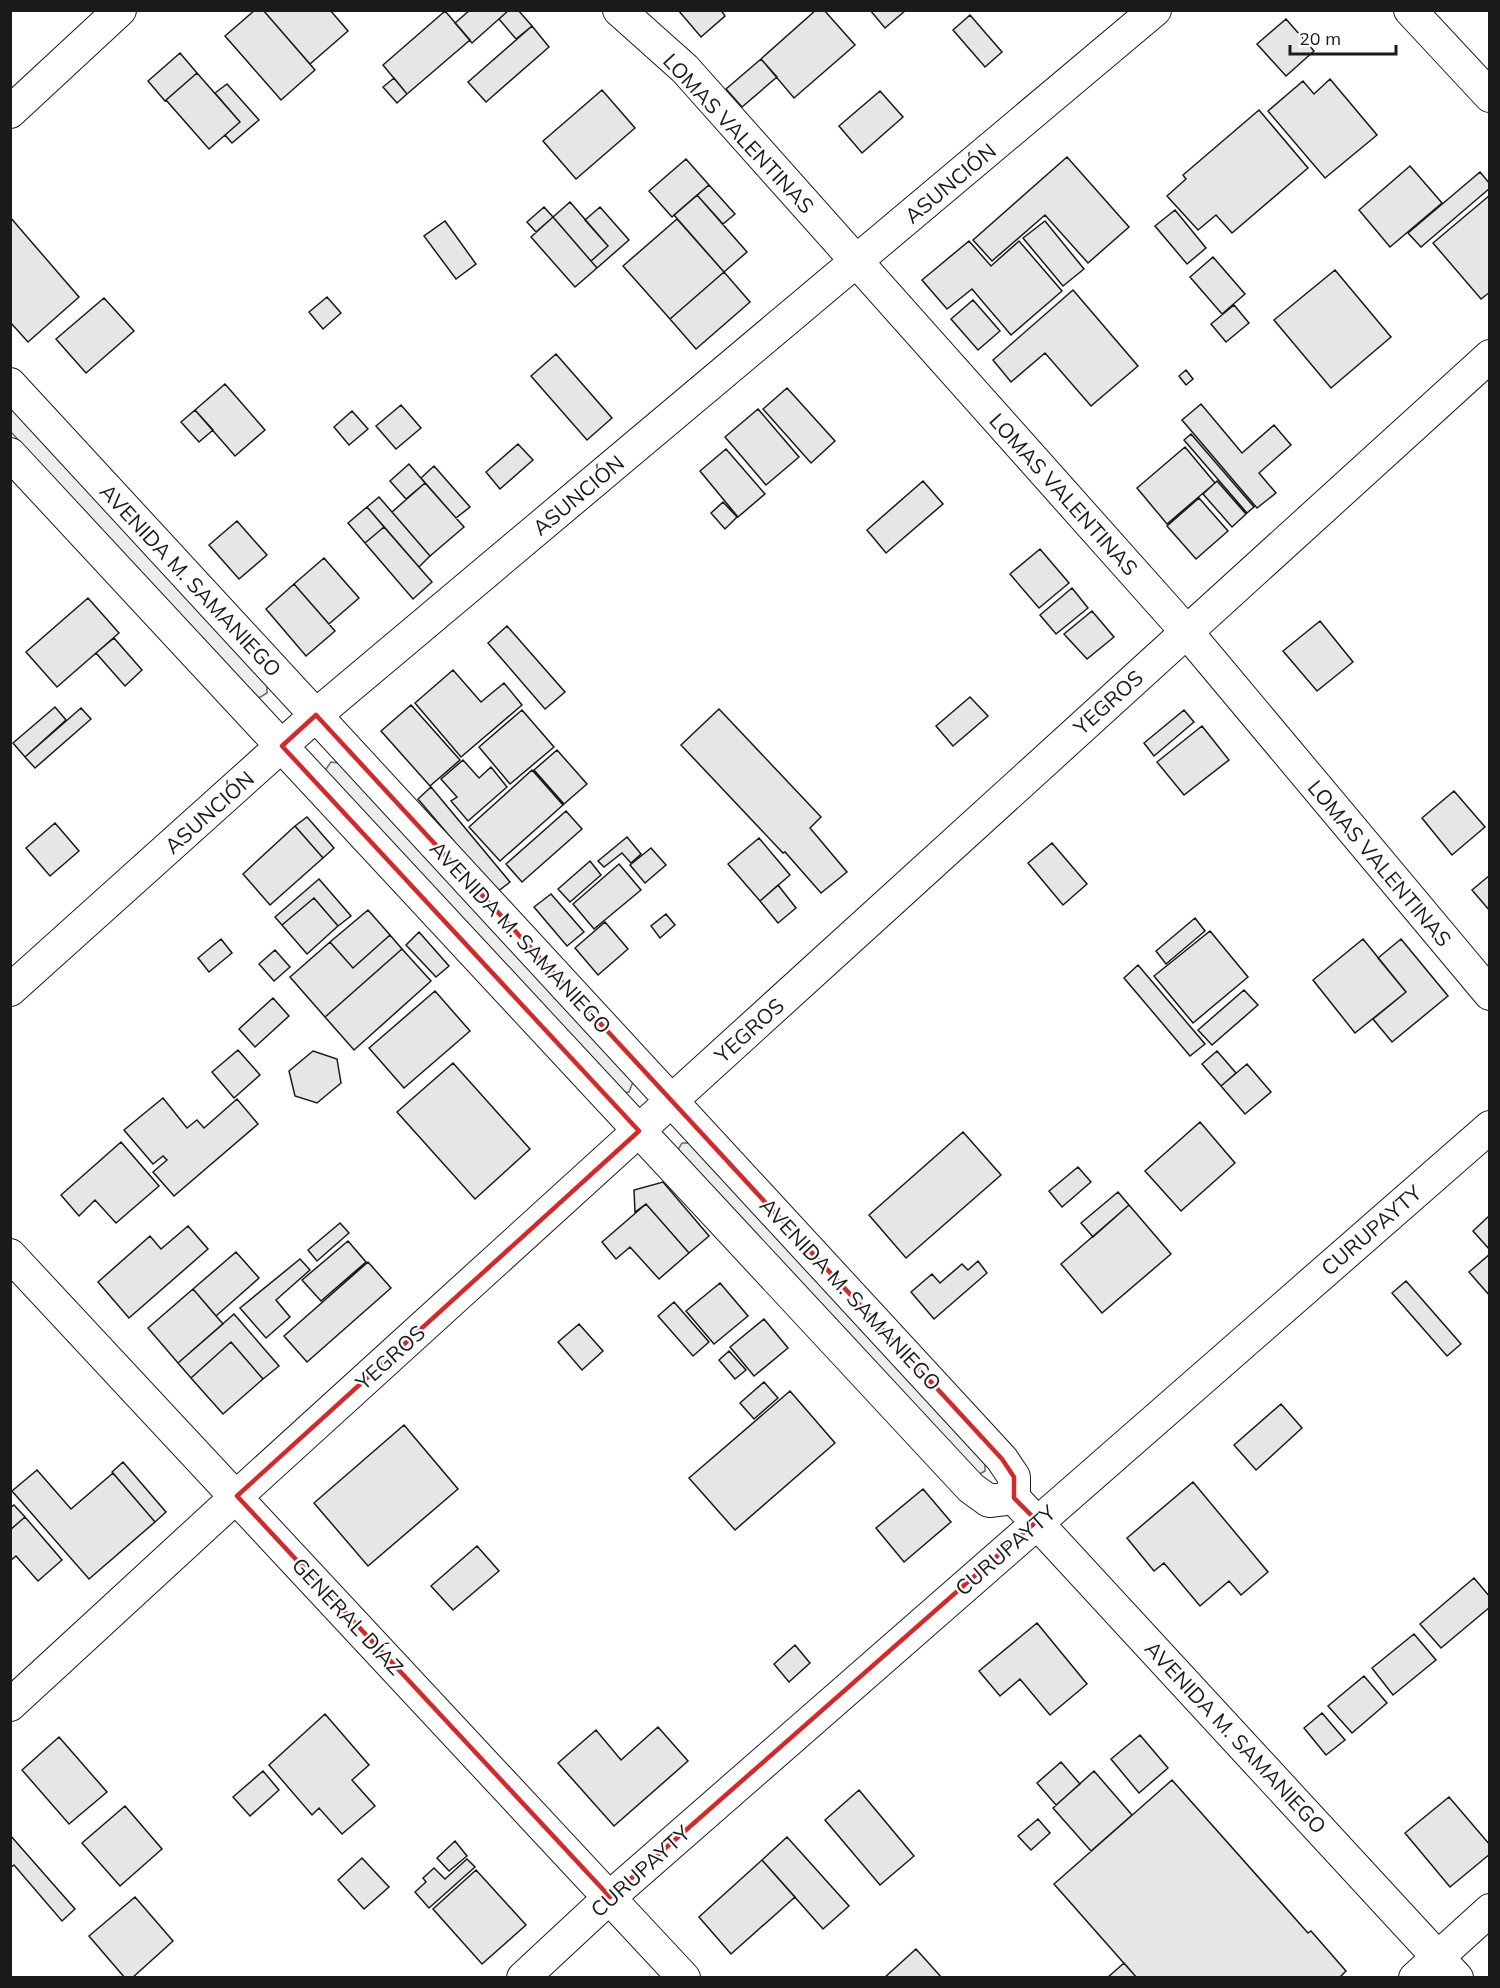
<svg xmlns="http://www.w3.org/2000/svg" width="1500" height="1988" viewBox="0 0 1500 1988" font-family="Mulish,sans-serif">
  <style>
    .built { fill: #ededed; stroke: #6a6a6a; stroke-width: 1.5 }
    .building { fill: #e6e6e6; stroke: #1a1a1a; stroke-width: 1.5 }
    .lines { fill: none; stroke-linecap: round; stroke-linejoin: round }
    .street-casing { stroke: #1a1a1a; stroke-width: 34 }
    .street { stroke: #fff; stroke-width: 32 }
    .marked { fill: none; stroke: #d62828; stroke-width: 4.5; stroke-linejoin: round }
    .labels { text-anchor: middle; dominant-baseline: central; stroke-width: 4.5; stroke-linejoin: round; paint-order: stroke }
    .street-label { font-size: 21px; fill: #1a1a1a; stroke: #fff }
  </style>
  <rect width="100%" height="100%" fill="#fff"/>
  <path class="built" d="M 11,408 L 267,685 L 267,693 L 259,698 L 255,696 L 11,432 Z
    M 331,762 L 339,763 L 633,1082 L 629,1092 L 625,1093 L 327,774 L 326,769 Z
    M 682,1143 L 690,1143 L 985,1463 L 985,1471 L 978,1475 L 678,1150 Z"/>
  <path class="building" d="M 255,10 L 263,10 L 315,70 L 281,100 L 225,36 Z
    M 263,10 L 330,10 L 348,31 L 310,64 Z
    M 470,10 L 509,10 L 472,43 L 455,23 Z
    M 509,10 L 518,10 L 532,26 L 516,39 L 499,19 Z
    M 678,10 L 721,10 L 725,16 L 701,37 Z
    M 816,10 L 824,10 L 855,45 L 794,98 L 761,59 Z
    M 870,10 L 906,10 L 885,28 Z
    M 445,11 L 470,40 L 407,94 L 383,65 Z
    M 970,15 L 1002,52 L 985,67 L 953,30 Z
    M 1286,19 L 1314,51 L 1286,76 L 1257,44 Z
    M 532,26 L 549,47 L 486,102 L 468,82 Z
    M 180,53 L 197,73 L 165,101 L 148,81 Z
    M 761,59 L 777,77 L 742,107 L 726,89 Z
    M 197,73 L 240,122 L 209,149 L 166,100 Z
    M 394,78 L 407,94 L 397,103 L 383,87 Z
    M 1330,79 L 1377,135 L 1325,178 L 1268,111 L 1303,81 L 1314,94 Z
    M 227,84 L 259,120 L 232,143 L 225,135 L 240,122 L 215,93 Z
    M 602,90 L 635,128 L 576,179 L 543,141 Z
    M 880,91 L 903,117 L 862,153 L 839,126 Z
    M 1259,110 L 1308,168 L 1232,233 L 1216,215 L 1198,230 L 1167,196 L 1186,179 L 1183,175 Z
    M 1067,157 L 1129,227 L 1088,263 L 1045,215 L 992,261 L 973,240 Z
    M 686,159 L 709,185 L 672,217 L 649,191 Z
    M 1410,166 L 1442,203 L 1390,247 L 1359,210 Z
    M 1480,172 L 1490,184 L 1490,188 L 1421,247 L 1408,233 Z
    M 709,185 L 735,214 L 723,224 L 697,195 Z
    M 697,195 L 747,252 L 724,272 L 674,215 Z
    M 1490,195 L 1490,292 L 1481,299 L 1433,243 Z
    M 570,202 L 608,246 L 591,261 L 553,217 Z
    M 544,207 L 553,217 L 536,232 L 527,222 Z
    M 600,207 L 629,240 L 597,268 L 591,261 L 608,246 L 585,220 Z
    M 1175,210 L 1206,248 L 1187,264 L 1155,226 Z
    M 10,217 L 79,297 L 28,342 L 10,322 Z
    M 553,217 L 597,268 L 575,287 L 531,237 Z
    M 677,219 L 724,272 L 670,319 L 623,266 Z
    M 445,221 L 476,264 L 456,279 L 424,236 Z
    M 1045,221 L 1084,269 L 1063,286 L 1023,238 Z
    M 969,241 L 991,266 L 1019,241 L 1062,291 L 1011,335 L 972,289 L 947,309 L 922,280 Z
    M 1213,257 L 1245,294 L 1222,314 L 1190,277 Z
    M 1335,270 L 1391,337 L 1331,388 L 1274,320 Z
    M 724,272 L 750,302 L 696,349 L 670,319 Z
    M 1073,290 L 1138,366 L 1091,406 L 1045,353 L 1011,382 L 993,360 Z
    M 327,297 L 341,313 L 323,329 L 309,312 Z
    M 104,298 L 134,331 L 86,373 L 56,339 Z
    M 973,300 L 1000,331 L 978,350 L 951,319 Z
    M 1234,305 L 1249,323 L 1226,342 L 1211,324 Z
    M 556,354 L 612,418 L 587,440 L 531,376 Z
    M 1186,370 L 1193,379 L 1186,385 L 1179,376 Z
    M 225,384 L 265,430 L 235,456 L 195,410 Z
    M 787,388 L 835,441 L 811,463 L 763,409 Z
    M 1201,404 L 1242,453 L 1274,425 L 1291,445 L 1259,473 L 1276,493 L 1257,508 L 1182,420 Z
    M 401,405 L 421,428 L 396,449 L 376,426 Z
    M 758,409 L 799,457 L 766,485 L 725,437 Z
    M 195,410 L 213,430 L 199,442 L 181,422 Z
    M 352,411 L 368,429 L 349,445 L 334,427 Z
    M 1191,434 L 1254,507 L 1247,513 L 1184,440 Z
    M 518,444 L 533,460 L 500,489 L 486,472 Z
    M 1185,447 L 1215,483 L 1167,524 L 1137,488 Z
    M 726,449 L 765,494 L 738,517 L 700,471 Z
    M 409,464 L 425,483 L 406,499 L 390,481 Z
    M 434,466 L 470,507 L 456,518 L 421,478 Z
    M 923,481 L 943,504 L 886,553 L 867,530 Z
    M 1217,481 L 1246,514 L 1232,527 L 1203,494 Z
    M 425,483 L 464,527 L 430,556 L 392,512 Z
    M 379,497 L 430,556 L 419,567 L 367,507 Z
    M 1199,498 L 1228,531 L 1196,559 L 1167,526 Z
    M 723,502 L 737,517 L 725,529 L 711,513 Z
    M 367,507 L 384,527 L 365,543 L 348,523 Z
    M 237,521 L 267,555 L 239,579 L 209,545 Z
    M 384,527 L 432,582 L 413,599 L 365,543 Z
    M 1040,549 L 1069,583 L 1039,608 L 1010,574 Z
    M 324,558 L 359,598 L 329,624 L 294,584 Z
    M 294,584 L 335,631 L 306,656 L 266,609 Z
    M 1072,588 L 1088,608 L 1056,634 L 1040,615 Z
    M 88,598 L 119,633 L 57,687 L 26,652 Z
    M 1092,611 L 1114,637 L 1087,659 L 1064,634 Z
    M 1320,621 L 1353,662 L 1317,691 L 1283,651 Z
    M 507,626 L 565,692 L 545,709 L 488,643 Z
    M 114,638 L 142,670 L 125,686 L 96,653 Z
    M 453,670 L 481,702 L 504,683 L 522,705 L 461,757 L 415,703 Z
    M 970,697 L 988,716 L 953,746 L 936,726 Z
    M 411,705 L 460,760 L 430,786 L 381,731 Z
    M 55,707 L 66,720 L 25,757 L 13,743 Z
    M 81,708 L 91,719 L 35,768 L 25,757 Z
    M 719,709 L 821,817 L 810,828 L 847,872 L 821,893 L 785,852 L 783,853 L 681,745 Z
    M 522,710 L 554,747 L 510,784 L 479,747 Z
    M 1184,710 L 1194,722 L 1154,756 L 1144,743 Z
    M 1202,726 L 1229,760 L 1184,795 L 1157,762 Z
    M 557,750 L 587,784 L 564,804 L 534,770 Z
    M 463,760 L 479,778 L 491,767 L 507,787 L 468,821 L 451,801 L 457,797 L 441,779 Z
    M 532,770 L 563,805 L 500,861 L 469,827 Z
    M 431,787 L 510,882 L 497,892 L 418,799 Z
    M 1454,791 L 1485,827 L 1452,855 L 1422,818 Z
    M 566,811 L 582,829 L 522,882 L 506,864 Z
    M 307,817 L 334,848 L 323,858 L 295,826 Z
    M 55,823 L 79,851 L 50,876 L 26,848 Z
    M 295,826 L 323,858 L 270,905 L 243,874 Z
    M 627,837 L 641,854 L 631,863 L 622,853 L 604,867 L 598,861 Z
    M 759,838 L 790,875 L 760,901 L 728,864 Z
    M 1052,843 L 1087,884 L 1063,905 L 1028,863 Z
    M 651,848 L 666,865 L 645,883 L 630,865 Z
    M 590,861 L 601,875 L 570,902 L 558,889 Z
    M 619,864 L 641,890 L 594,929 L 573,904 Z
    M 1490,875 L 1490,911 L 1472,890 Z
    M 319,879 L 351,916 L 338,926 L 314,898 L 282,925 L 275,917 Z
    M 778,885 L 796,908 L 778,923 L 760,901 Z
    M 551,894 L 584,932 L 567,946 L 534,907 Z
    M 314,898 L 338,926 L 307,954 L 282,925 Z
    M 368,910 L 390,935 L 353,968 L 330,942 Z
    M 666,914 L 675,925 L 660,938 L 651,926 Z
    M 1195,918 L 1205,931 L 1166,964 L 1156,951 Z
    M 605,922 L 628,949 L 598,975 L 575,948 Z
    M 1210,931 L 1248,977 L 1193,1023 L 1154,976 Z
    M 419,932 L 449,966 L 436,977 L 406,945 Z
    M 390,935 L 402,949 L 325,1017 L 290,977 L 330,942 L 353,968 Z
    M 221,939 L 232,953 L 209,972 L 198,958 Z
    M 1363,939 L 1406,992 L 1355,1033 L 1313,980 Z
    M 1401,939 L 1448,996 L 1392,1042 L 1373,1019 L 1406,992 L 1378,958 Z
    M 402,949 L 431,981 L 354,1050 L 325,1017 Z
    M 275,950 L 290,967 L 274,981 L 259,964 Z
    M 1138,965 L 1205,1044 L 1190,1056 L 1124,978 Z
    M 1244,990 L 1258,1005 L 1212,1045 L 1198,1030 Z
    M 435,991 L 470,1031 L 404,1088 L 369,1048 Z
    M 273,998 L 289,1016 L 255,1047 L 239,1029 Z
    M 238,1050 L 260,1075 L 234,1098 L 212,1072 Z
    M 313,1051 L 337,1059 L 341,1083 L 317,1103 L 295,1096 L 289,1071 Z
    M 1217,1051 L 1236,1073 L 1221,1086 L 1202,1064 Z
    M 453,1063 L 530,1149 L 475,1199 L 397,1112 Z
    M 1247,1064 L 1271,1092 L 1245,1114 L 1221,1086 Z
    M 163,1098 L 187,1128 L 197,1120 L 204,1128 L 237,1099 L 258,1124 L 174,1196 L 153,1172 L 167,1160 L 163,1156 L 153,1164 L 124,1130 Z
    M 1200,1122 L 1235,1163 L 1181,1211 L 1145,1171 Z
    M 963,1132 L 1001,1175 L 906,1258 L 869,1215 Z
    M 121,1142 L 159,1186 L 116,1223 L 95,1200 L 79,1216 L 61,1195 Z
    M 1078,1167 L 1091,1182 L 1062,1207 L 1049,1191 Z
    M 663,1182 L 709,1236 L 689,1253 L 646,1204 L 635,1212 L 634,1190 Z
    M 1118,1192 L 1129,1205 L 1093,1237 L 1081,1223 Z
    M 646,1204 L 689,1253 L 659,1279 L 630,1247 L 616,1259 L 602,1242 Z
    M 1129,1205 L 1171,1254 L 1102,1313 L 1061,1264 Z
    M 1489,1216 L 1490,1216 L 1490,1250 L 1473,1231 Z
    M 340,1223 L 349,1233 L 317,1261 L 308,1250 Z
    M 188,1226 L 208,1249 L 129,1318 L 98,1282 L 150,1236 L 161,1249 Z
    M 348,1241 L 366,1262 L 321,1301 L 302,1280 Z
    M 236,1252 L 259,1278 L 216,1316 L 193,1289 Z
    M 1490,1254 L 1490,1296 L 1469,1272 Z
    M 300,1259 L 310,1270 L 276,1300 L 290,1317 L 266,1338 L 240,1308 Z
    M 978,1261 L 987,1273 L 934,1319 L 911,1292 L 932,1274 L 940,1283 L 962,1264 L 968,1270 Z
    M 368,1262 L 391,1288 L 307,1362 L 284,1336 Z
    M 1406,1281 L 1461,1344 L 1447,1356 L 1392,1293 Z
    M 720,1283 L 748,1316 L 714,1344 L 686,1311 Z
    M 193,1289 L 223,1324 L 178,1363 L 148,1328 Z
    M 674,1302 L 709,1342 L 693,1356 L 658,1316 Z
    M 234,1314 L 279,1366 L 263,1379 L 231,1342 L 191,1378 L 178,1363 Z
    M 764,1319 L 788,1348 L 754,1376 L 730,1347 Z
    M 579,1324 L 603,1351 L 582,1370 L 558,1342 Z
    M 231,1342 L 263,1379 L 223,1414 L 191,1378 Z
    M 729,1351 L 746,1370 L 735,1379 L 719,1360 Z
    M 764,1382 L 778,1398 L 754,1419 L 740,1403 Z
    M 790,1391 L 835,1443 L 735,1530 L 689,1478 Z
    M 1281,1404 L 1302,1428 L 1256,1470 L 1234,1445 Z
    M 404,1425 L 458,1489 L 368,1566 L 314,1503 Z
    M 123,1462 L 166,1512 L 155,1522 L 112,1472 Z
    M 37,1470 L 71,1509 L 113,1473 L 155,1522 L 89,1579 L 12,1491 Z
    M 1193,1482 L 1268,1572 L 1241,1595 L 1229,1581 L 1200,1606 L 1164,1563 L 1154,1571 L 1127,1538 Z
    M 923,1489 L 951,1522 L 904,1562 L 876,1528 Z
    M 14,1505 L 25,1517 L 10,1530 L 10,1508 Z
    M 25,1517 L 62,1560 L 38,1581 L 16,1556 L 10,1561 L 10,1530 Z
    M 477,1546 L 499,1571 L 453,1610 L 431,1586 Z
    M 1474,1578 L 1490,1597 L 1490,1607 L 1441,1648 L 1420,1624 Z
    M 1037,1623 L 1087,1684 L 1050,1715 L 1020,1679 L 1000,1696 L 979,1671 Z
    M 1414,1634 L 1436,1660 L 1393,1695 L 1372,1668 Z
    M 795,1645 L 810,1663 L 789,1682 L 774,1664 Z
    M 1364,1676 L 1387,1703 L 1352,1733 L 1328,1706 Z
    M 1322,1713 L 1345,1740 L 1326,1755 L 1304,1728 Z
    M 325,1714 L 369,1765 L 352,1780 L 375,1806 L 342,1834 L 319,1808 L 312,1815 L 269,1765 Z
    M 658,1727 L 688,1761 L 614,1826 L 558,1763 L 596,1730 L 621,1760 Z
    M 1140,1735 L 1168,1768 L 1139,1793 L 1111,1759 Z
    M 59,1737 L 107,1792 L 69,1824 L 22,1770 Z
    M 1061,1762 L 1080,1784 L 1056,1805 L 1037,1783 Z
    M 263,1771 L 279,1790 L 250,1816 L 233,1797 Z
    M 1094,1771 L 1132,1815 L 1091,1851 L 1053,1808 Z
    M 1172,1780 L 1308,1933 L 1311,1931 L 1346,1971 L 1339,1978 L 1137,1978 L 1054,1884 Z
    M 859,1790 L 914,1856 L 880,1885 L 825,1820 Z
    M 1449,1797 L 1490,1845 L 1490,1854 L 1450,1887 L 1405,1833 Z
    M 125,1806 L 162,1849 L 120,1886 L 82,1843 Z
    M 1038,1819 L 1050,1833 L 1031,1850 L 1018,1836 Z
    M 10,1835 L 75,1909 L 62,1921 L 14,1865 L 10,1868 Z
    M 787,1837 L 849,1906 L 823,1929 L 762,1860 Z
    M 455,1841 L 467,1856 L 449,1871 L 437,1858 Z
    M 362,1858 L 389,1887 L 364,1909 L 338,1880 Z
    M 467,1859 L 475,1867 L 429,1908 L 415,1892 L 426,1882 L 423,1878 L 434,1868 L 445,1879 Z
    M 762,1860 L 795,1897 L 731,1954 L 699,1917 Z
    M 476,1870 L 526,1925 L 482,1964 L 433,1909 Z
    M 135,1897 L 173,1941 L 132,1978 L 125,1978 L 89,1936 Z
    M 916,1949 L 942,1978 L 884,1978 Z
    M 1124,1963 L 1137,1978 L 1107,1978 Z"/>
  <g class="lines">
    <g class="street-casing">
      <path id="street" d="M 619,10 L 685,69 L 1186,631 L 1490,994
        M 1410,10 L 1490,96
        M 10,112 L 120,10
        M 10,384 L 1002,1459 L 1014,1477 L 1014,1498 L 1457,1978
        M 10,454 L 971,1488 L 989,1501 L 1014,1498
        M 10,990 L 316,715 L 1155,10
        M 10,1255 L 684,1978
        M 10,1705 L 237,1496 L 1490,356
        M 523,1978 L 610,1897 L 1490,1127
        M 1415,1978 L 1490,1910"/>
    </g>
    <use href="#street" class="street"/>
  </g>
  <path class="marked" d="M 316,715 L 1002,1459 L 1014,1477 L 1014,1498 L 1037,1521 L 610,1897 L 237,1496 L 639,1131 L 282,746 Z"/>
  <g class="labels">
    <g class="street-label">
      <text transform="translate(739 133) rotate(47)">LOMAS VALENTINAS</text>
      <text transform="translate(950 183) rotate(-40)">ASUNCIÓN</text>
      <text transform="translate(1064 494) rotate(48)">LOMAS VALENTINAS</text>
      <text transform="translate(578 495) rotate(-40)">ASUNCIÓN</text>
      <text transform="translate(191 580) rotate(47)">AVENIDA M. SAMANIEGO</text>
      <text transform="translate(1108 702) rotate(-42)">YEGROS</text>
      <text transform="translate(209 812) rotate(-42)">ASUNCIÓN</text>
      <text transform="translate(1380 863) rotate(50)">LOMAS VALENTINAS</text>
      <text transform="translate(521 937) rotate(47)">AVENIDA M. SAMANIEGO</text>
      <text transform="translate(749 1030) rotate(-42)">YEGROS</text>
      <text transform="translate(1371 1230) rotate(-41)">CURUPAYTY</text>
      <text transform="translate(851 1294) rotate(47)">AVENIDA M. SAMANIEGO</text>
      <text transform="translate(390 1357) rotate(-42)">YEGROS</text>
      <text transform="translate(1005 1550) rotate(-41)">CURUPAYTY</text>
      <text transform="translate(348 1616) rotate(47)">GENERAL DÍAZ</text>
      <text transform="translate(1236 1737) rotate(47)">AVENIDA M. SAMANIEGO</text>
      <text transform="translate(640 1871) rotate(-42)">CURUPAYTY</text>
    </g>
  </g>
  <rect width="1500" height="1988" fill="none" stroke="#1a1a1a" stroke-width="24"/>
  <path d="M1290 45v9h106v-9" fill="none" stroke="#1a1a1a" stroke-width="3"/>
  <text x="1299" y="45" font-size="18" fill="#1a1a1a" stroke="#ffffff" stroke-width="4.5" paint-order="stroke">20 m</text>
</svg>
